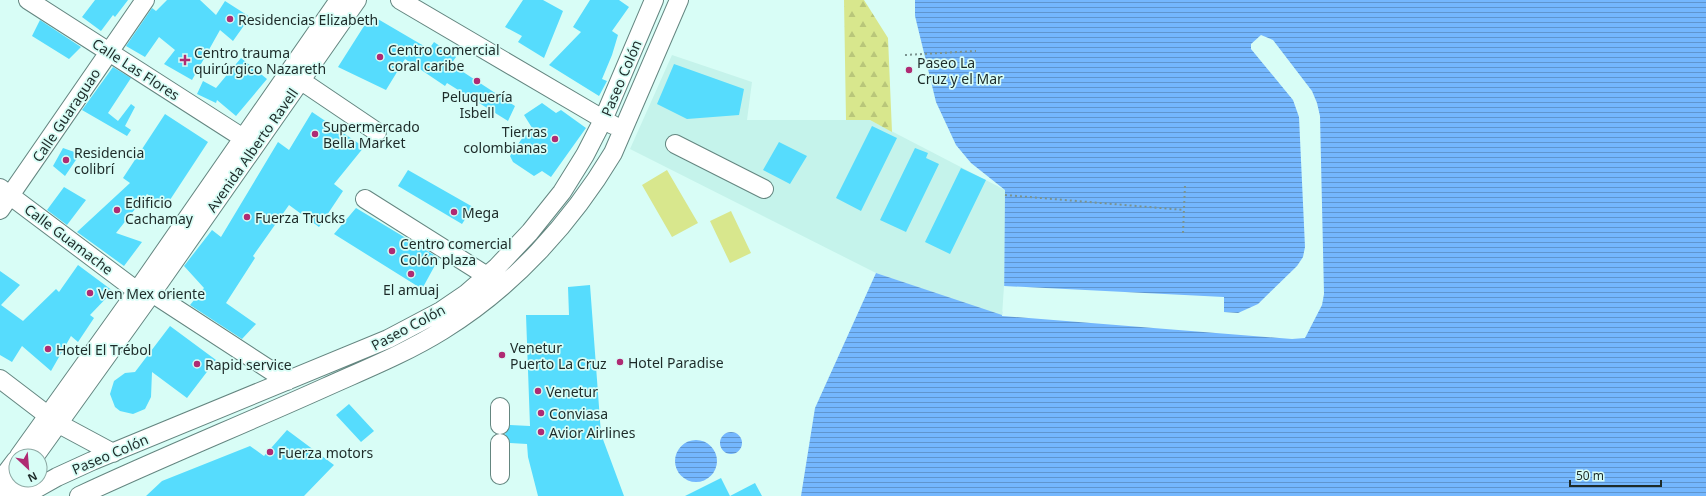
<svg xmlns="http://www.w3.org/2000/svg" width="1706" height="496" viewBox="0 0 1706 496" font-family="'Noto Sans',sans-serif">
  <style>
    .built { fill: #c5f3eb }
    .forest { fill: url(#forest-firs) }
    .pitch { fill: #d8e78d }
    .water { fill: url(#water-rules) }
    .pier { fill: #d8fdf6 }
    .building { fill: #56dcfd }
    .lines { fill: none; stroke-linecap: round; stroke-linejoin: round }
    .minor-casing { stroke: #648680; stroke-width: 20 }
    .path { stroke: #7a938f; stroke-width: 2; stroke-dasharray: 2 3; stroke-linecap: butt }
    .minor { stroke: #fff; stroke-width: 18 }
    .poi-dot { fill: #af2b73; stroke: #d8fdf6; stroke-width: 1.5 }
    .labels { text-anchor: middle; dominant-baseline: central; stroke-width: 3.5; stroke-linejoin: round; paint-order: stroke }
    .poi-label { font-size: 14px; fill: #1d2b29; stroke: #d8fdf6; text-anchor: start }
    .street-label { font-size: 14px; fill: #1d2b29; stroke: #d8fdf6 }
  </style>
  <defs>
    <pattern id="forest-firs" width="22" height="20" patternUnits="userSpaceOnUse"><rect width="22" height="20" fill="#d8e78d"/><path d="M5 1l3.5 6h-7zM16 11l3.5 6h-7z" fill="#b9c67a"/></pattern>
    <pattern id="water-rules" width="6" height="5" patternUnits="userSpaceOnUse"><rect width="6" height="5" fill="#74b7fe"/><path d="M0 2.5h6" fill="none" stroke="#5f95ce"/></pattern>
  </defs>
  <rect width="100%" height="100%" fill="#d8fdf6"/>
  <path class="built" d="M 672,55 L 752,82 L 747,120 L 870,120 L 1005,190 L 1004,307 L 1002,316 L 876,273 L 630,149 Z"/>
  <path class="forest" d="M 844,0 L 864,0 L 888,38 L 892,132 L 870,120 L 846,120 Z"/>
  <path class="pitch" d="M 667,170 L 698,223 L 672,237 L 642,185 Z
    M 731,211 L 751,253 L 730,263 L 710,221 Z"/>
  <path class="water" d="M 915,0 L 1706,0 L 1706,496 L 801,496 L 815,408 L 876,273 L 1002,315 L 1004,307 L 1005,190 L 971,163 L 956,145 L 936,102 L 915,16 Z
    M720 443a11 11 0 1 1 22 0a11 11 0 1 1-22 0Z
    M675 461a21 21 0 1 1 42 0a21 21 0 1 1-42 0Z"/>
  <path class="pier" d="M 1261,35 L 1273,40 L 1312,91 L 1317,103 L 1320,116 L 1324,294 L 1322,305 L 1305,338 L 1292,339 L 1002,316 L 1004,286 L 1224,297 L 1224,312 L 1238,313 L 1258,304 L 1297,266 L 1303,257 L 1305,247 L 1299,117 L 1293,100 L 1251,49 L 1251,44 Z"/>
  <path class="building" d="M 95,0 L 128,0 L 115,17 L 113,15 L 101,31 L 82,17 Z
    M 167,0 L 200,0 L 216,15 L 225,1 L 250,17 L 233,41 L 220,30 L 192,80 L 164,64 L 175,50 L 159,37 L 145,57 L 126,46 L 152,8 L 156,11 Z
    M 523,0 L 543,0 L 563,11 L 544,58 L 518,42 L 522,36 L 505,27 Z
    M 590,0 L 619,0 L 629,7 L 612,31 L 618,35 L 612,55 L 602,79 L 607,81 L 599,96 L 549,65 L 581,32 L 573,27 Z
    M 371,15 L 429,49 L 434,42 L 456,57 L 451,64 L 515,106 L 508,121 L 447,83 L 445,86 L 405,59 L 386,90 L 338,67 Z
    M 40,20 L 81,47 L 69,59 L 32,36 Z
    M 241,58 L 267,79 L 236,116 L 217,100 L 216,103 L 197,94 L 203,81 L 216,88 Z
    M 674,64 L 744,89 L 739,115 L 687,119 L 657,104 Z
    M 113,67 L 131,78 L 108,113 L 118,121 L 131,104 L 135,107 L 125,126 L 131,130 L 127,136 L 82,110 Z
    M 542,103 L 556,113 L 561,110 L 586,128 L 551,177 L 542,171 L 534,176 L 513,162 L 510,156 L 523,137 L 534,131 L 524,115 Z
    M 312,112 L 364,147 L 334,184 L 343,191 L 319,227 L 289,205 L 253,256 L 255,258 L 226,303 L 256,324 L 242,339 L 190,305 L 204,288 L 184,266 L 212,230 L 221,237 L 278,142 L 289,150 Z
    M 165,114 L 208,142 L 166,206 L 147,194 L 116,233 L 142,242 L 124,266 L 77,232 L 130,183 L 123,178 Z
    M 872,126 L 897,138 L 861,211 L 836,198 Z
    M 779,142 L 807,156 L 790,184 L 763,170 Z
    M 63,148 L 80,154 L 65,176 L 53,166 Z
    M 915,148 L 928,153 L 926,158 L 939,164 L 906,232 L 880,220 Z
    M 961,168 L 986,180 L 950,254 L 925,242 Z
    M 408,170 L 473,207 L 462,224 L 398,186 Z
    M 64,187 L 86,200 L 67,225 L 47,210 Z
    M 356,208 L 439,258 L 422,289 L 334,234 Z
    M 78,265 L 113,291 L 90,315 L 94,318 L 78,342 L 71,336 L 51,371 L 22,346 L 12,362 L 0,355 L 0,271 L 20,285 L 1,305 L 23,321 L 56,289 L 59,292 Z
    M 590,285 L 601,434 L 624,496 L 538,496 L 528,457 L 527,444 L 510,443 L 505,434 L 510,425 L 530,426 L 526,315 L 569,315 L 568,287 Z
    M 170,326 L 216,360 L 187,398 L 152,372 L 151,397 L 145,409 L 133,414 L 120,411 L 115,407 L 110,394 L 114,381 L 125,373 L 135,372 Z
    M 349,404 L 374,431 L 361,442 L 336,415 Z
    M 287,430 L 334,465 L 304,496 L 146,496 L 162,481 L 250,446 L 264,456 Z
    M 721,478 L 730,496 L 755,483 L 762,496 L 685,496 Z"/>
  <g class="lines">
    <g class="minor-casing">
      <path id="minor" d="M 28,0 L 254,145
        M 400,0 L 613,125
        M 300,80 L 377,132
        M 675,144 L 764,189
        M 0,188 L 137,291 L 152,293 L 287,381
        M 365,199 L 487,276
        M 0,210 L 145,0
        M 0,379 L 59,424 L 113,453
        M 500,407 L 500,425
        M 500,443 L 500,475
        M 19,456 L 137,291 L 339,0
        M 35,456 L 152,293 L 357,0
        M 0,481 L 16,460
        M 5,496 L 17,480
        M 23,496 L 57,477 L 92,461 L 388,339 L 441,311 L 466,294 L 497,267 L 530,232 L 562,192 L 585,155 L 603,120 L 654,0
        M 79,496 C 160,458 244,424 326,387 C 366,369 406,353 443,330 C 513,287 571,223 613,153 L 679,0"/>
    </g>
    <path class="path" d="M 905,55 L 976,51
      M 1005,195 L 1184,210
      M 1183,233 L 1185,185"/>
    <use href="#minor" class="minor"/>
  </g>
  <g class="poi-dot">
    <circle cx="230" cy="19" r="4"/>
    <circle cx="380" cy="57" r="4"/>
    <path d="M183 54h4v4h4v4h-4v4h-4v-4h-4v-4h4z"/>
    <circle cx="909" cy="70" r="4"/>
    <circle cx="477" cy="81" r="4"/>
    <circle cx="315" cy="134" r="4"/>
    <circle cx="555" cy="139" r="4"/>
    <circle cx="66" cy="160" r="4"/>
    <circle cx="117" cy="210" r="4"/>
    <circle cx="454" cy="212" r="4"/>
    <circle cx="247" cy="217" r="4"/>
    <circle cx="392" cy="251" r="4"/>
    <circle cx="411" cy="274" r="4"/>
    <circle cx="90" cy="293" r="4"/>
    <circle cx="48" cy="349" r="4"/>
    <circle cx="502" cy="355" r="4"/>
    <circle cx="620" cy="362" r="4"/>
    <circle cx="197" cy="364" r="4"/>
    <circle cx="538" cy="391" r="4"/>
    <circle cx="541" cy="413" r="4"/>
    <circle cx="541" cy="432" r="4"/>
    <circle cx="270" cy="452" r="4"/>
  </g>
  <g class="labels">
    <g class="poi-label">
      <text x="238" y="19">Residencias Elizabeth</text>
      <text x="388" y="49">Centro comercial<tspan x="388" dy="16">coral caribe</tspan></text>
      <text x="194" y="52">Centro trauma<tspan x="194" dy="16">quirúrgico Nazareth</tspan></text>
      <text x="917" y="62">Paseo La<tspan x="917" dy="16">Cruz y el Mar</tspan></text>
      <text x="477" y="96" text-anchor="middle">Peluquería<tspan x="477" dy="16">Isbell</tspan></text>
      <text x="323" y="126">Supermercado<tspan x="323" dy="16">Bella Market</tspan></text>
      <text x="547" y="131" text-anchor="end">Tierras<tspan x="547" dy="16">colombianas</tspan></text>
      <text x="74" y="152">Residencia<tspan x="74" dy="16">colibrí</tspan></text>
      <text x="125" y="202">Edificio<tspan x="125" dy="16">Cachamay</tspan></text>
      <text x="462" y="212">Mega</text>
      <text x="255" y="217">Fuerza Trucks</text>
      <text x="400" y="243">Centro comercial<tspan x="400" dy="16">Colón plaza</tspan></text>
      <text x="411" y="289" text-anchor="middle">El amuaj</text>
      <text x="98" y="293">Ven Mex oriente</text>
      <text x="510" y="347">Venetur<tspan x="510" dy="16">Puerto La Cruz</tspan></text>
      <text x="56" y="349">Hotel El Trébol</text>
      <text x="628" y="362">Hotel Paradise</text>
      <text x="205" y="364">Rapid service</text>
      <text x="546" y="391">Venetur</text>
      <text x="549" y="413">Conviasa</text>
      <text x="549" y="432">Avior Airlines</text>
      <text x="278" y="452">Fuerza motors</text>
    </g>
    <g class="street-label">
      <text transform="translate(136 69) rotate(33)">Calle Las Flores</text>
      <text transform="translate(621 78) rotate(-67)">Paseo Colón</text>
      <text transform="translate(66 115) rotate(-56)">Calle Guaraguao</text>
      <text transform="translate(252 150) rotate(-55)">Avenida Alberto Ravell</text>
      <text transform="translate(69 239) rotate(37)">Calle Guamache</text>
      <text transform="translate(408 327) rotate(-28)">Paseo Colón</text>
      <text transform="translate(110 454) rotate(-23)">Paseo Colón</text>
    </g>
  </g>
  <g transform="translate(28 468) rotate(154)"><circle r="19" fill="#d8fdf6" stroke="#8da9a4"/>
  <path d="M0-3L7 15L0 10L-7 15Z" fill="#af2b73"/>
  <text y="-6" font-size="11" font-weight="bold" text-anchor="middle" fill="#1d2b29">N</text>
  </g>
  <path d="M1570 480v6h91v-6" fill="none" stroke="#1d2b29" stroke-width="2"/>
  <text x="1576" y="480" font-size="12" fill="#1d2b29" stroke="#d8fdf6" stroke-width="3" paint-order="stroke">50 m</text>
</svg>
